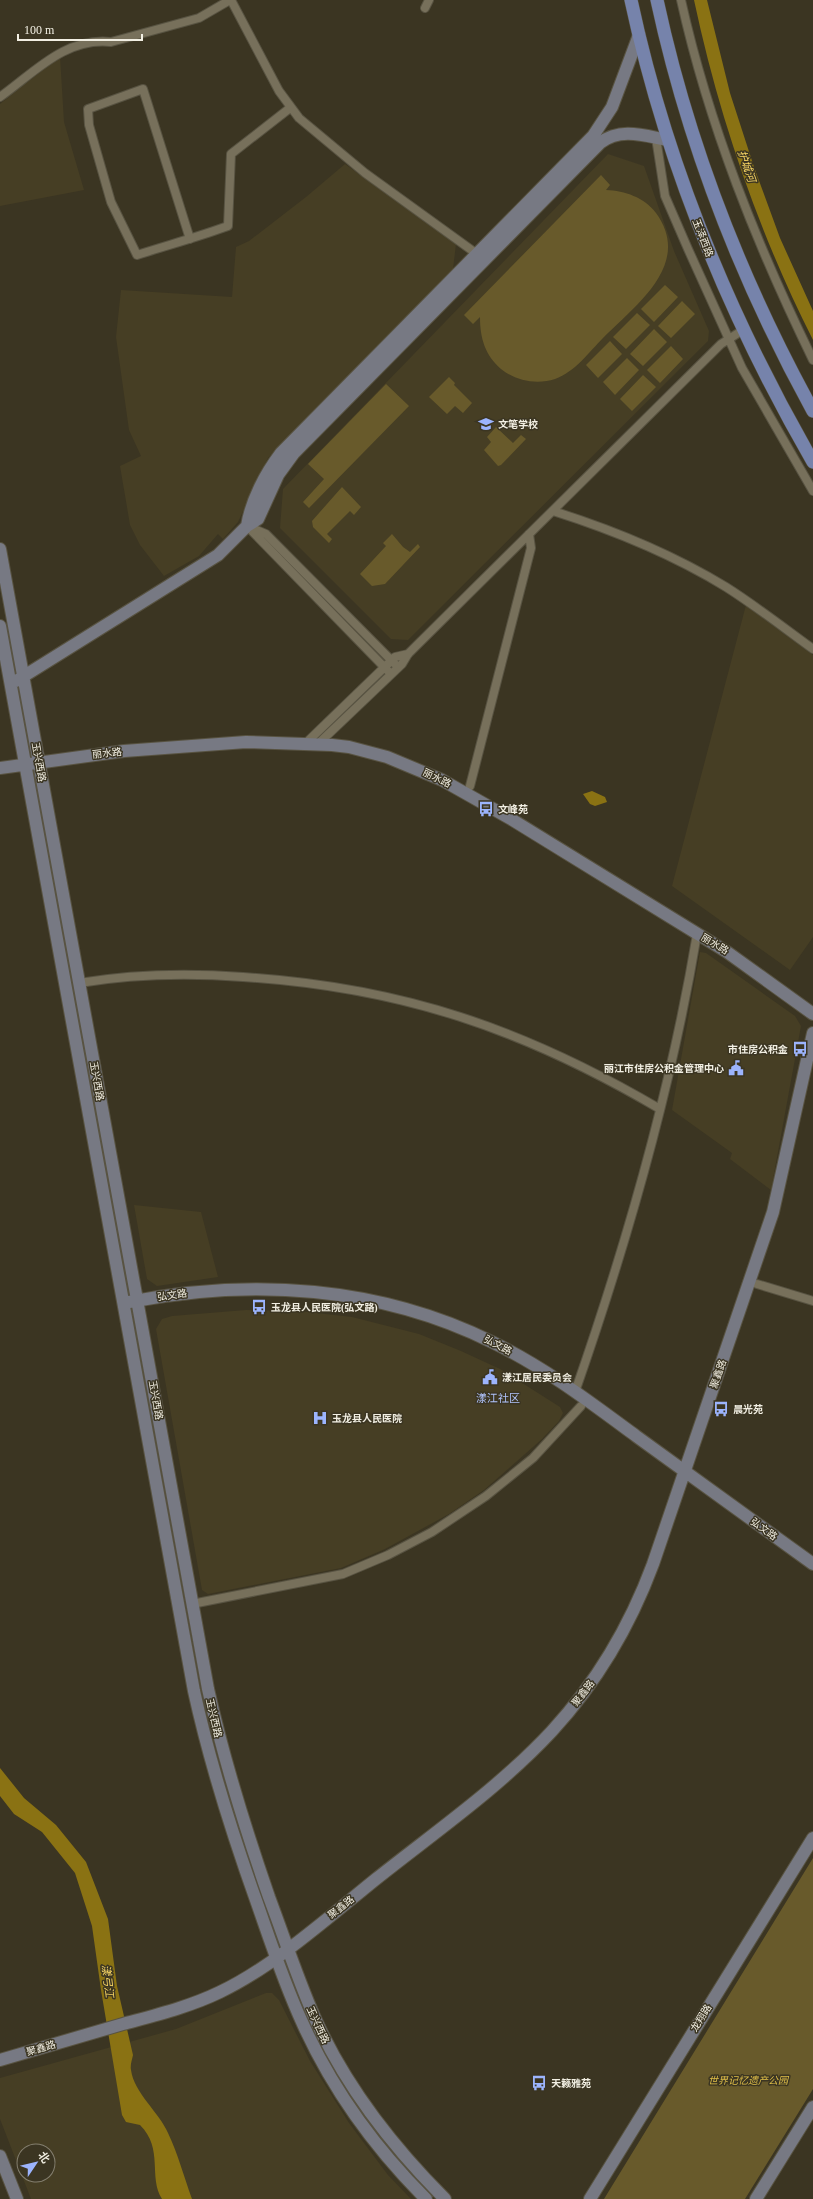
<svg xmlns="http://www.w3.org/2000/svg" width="813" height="2199" viewBox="0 0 813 2199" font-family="'Times New Roman','Noto Sans SC',serif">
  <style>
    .built { fill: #463e24; fill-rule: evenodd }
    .green { fill: #685a2b }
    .water { fill: #8a7213 }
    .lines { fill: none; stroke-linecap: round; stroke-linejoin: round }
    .street-casing { stroke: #585342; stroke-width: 10 }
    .secondary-casing { stroke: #585342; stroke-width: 14 }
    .primary-casing { stroke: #585342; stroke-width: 14 }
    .street { stroke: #77705b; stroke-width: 8 }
    .secondary { stroke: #777983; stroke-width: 12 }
    .primary { stroke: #7683ab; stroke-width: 13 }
    .labels { text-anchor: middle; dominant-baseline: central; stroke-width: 3; stroke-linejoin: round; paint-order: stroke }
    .street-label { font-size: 10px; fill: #f2efe3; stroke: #3b3522 }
    .poi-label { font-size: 10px; font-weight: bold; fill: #f2efe3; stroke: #3b3522; text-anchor: start }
    .park-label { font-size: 10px; font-style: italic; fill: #dfbe48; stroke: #3b3522 }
    .water-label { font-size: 11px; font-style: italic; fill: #fad865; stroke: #3b3522 }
    .neighbourhood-label { font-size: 11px; fill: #afc2f9; stroke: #3b3522 }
  </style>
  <rect width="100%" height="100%" fill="#3b3522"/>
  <path class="built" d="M 60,56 L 64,122 L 84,190 L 0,206 L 0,104 Z
    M 608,154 L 644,166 L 674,251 L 709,331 L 708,341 L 408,640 L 391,639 L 280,528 L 283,489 Z
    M 345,164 L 456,244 L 453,269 L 268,458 L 238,522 L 223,539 L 218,534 L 199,556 L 164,576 L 140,545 L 130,525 L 120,466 L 141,456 L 129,430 L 116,337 L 121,290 L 232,297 L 236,247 L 249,241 L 306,197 Z
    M 746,605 L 813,655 L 813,937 L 790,970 L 672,886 Z
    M 700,952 L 706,953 L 795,1016 L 801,1026 L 771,1190 L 730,1159 L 732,1153 L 672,1110 Z
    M 134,1205 L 201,1212 L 218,1277 L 157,1286 L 147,1279 Z
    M 246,1310 L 299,1311 L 352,1317 L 419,1334 L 461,1351 L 500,1369 L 560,1407 L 563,1413 L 559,1421 L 542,1439 L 484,1490 L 449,1514 L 385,1549 L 341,1568 L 208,1594 L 202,1590 L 156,1329 L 162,1319 L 172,1316 Z
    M 266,1993 L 272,1993 L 279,2000 L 310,2061 L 349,2123 L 388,2175 L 411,2199 L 31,2199 L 0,2119 L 0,2078 L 176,2029 ZM 24,2151 L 48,2151 L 48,2175 L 24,2175 Z"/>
  <path class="green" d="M 601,175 L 610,185 L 606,190 C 625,191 644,197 656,213 C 693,264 636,305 603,338 C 589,352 575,372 555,379 C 537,385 516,381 501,369 C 485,355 480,338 480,317 L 473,324 L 464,315 Z
    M 665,285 L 678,297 L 654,322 L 641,309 Z
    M 682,301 L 695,314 L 671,338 L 658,326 Z
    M 637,313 L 650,325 L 626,349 L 613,337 Z
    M 654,329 L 667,342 L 643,366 L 630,354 Z
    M 610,341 L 622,354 L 598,378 L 586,365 Z
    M 671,346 L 683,359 L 660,383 L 647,370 Z
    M 627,358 L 639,370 L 615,395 L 603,382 Z
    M 643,375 L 656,387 L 632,411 L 620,399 Z
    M 449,377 L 455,383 L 454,385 L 472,403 L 463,413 L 455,406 L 447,414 L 429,397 Z
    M 386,384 L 409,406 L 309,508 L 303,502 L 324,479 L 308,464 Z
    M 496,427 L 513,443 L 521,435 L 526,439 L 501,465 L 498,466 L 484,450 L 491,442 L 487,437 Z
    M 342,487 L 361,507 L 354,515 L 350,511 L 327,534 L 332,539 L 329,543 L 313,527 L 312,521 Z
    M 392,534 L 403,547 L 410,552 L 418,544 L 420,547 L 385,584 L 372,586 L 360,574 L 386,546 L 383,543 Z
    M 813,1858 L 813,2089 L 745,2199 L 604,2199 Z"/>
  <path class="water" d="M 694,0 L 707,0 L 730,93 L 754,167 L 780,238 L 813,311 L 813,340 C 759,233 719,118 694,0 Z
    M 592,791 L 605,797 L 607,802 L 595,806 L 590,804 L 583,794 Z
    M 0,1768 L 24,1798 L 56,1825 L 86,1862 L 108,1919 L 117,1986 L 133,2055 C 132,2060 130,2065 131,2070 C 134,2093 159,2112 168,2133 C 178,2154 184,2177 192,2199 L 162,2199 C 148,2177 164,2149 140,2125 L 126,2122 L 122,2115 L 101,1990 L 92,1926 L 75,1873 L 42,1832 L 14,1814 L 0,1796 Z"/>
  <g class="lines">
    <g class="street-casing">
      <path id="street" d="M 231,0 L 279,91 L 299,118 L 365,173 L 477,254
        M 681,0 C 709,126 757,245 813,360
        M 425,8 L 429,0
        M 0,97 C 34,73 65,37 111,42 L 199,18 L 230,0
        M 656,138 L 665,196 L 688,249 L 742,368 L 813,491
        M 190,239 L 143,89 L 88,109 L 89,125 L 111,202 L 137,255 C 168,245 198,237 228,226 L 231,154 L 290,108
        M 553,511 C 613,530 672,554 726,587 C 756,606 784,628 813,649
        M 247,526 L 266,534 L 398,667
        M 249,528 L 391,674
        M 306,743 L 395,657 L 408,654
        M 318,744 L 402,664 L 408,654 L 721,344 L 743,330
        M 470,786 L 531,548 L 529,534
        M 79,983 C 133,974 189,973 243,977 C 401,987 524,1029 660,1109
        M 757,1284 L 813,1301
        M 575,1392 C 627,1243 671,1090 697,934
        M 192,1604 L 343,1574 L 388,1555 L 432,1532 L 486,1496 L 533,1458 L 581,1406"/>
    </g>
    <g class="secondary-casing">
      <path id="secondary" d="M 247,526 C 251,501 265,474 281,453 L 593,136 L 612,107 L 639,35
        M 0,549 L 208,1689 C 224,1760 245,1828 269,1897 C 284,1937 297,1977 314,2016 C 345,2086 391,2145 445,2199
        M 0,626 L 194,1691 C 210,1764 232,1833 257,1903 C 271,1943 284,1983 302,2022 C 332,2089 374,2147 426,2199
        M 16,681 L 218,555 L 247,526 L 258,519 L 278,475 L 294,453 L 600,143 C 621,127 645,136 668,140
        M 0,768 L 124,751 L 246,742 L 332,745 L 349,747 L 387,757 L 442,780 L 511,819 L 727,952 L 813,1014
        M 129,1302 C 252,1278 379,1286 492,1342 C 544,1367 590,1402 636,1436 C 695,1479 754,1522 813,1564
        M 0,2060 C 41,2048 82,2036 123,2024 C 156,2015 189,2007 220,1992 C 273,1967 330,1916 376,1879 C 435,1832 500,1787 552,1731 C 597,1682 630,1626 653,1564 L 773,1212 L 813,1033
        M 0,2156 L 17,2199
        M 590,2199 L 813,1838
        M 756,2199 L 813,2107"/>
    </g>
    <g class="primary-casing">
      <path id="primary" d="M 631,0 C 666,164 730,318 813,462
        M 657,0 C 688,144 742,282 813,411"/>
    </g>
    <use href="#street" class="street"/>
    <use href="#secondary" class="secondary"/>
    <use href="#primary" class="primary"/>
  </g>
  <defs>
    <g id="school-bare" transform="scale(1.2)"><path d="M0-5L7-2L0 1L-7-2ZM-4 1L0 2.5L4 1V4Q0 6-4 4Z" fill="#9cb4fd" stroke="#3b3522" stroke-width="2.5" paint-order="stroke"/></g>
    <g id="bus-bare" transform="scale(1.2)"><path d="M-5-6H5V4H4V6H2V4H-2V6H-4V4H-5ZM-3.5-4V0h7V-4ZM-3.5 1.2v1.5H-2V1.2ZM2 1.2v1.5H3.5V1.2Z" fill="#9cb4fd" stroke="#3b3522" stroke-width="2.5" paint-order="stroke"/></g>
    <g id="civic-bare" transform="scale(1.2)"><path d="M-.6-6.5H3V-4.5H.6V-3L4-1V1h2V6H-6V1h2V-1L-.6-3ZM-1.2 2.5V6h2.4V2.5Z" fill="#9cb4fd" stroke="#3b3522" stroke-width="2.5" paint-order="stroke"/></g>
    <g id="hospital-bare" transform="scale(1.2)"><path d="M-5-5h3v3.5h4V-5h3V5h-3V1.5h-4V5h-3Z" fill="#9cb4fd" stroke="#3b3522" stroke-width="2.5" paint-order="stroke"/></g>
  </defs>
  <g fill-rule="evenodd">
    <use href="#school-bare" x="486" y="424"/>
    <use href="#bus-bare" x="486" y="809"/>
    <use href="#bus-bare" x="800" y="1049"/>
    <use href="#civic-bare" x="736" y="1068"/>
    <use href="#bus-bare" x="259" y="1307"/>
    <use href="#civic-bare" x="490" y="1377"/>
    <use href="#bus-bare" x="721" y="1409"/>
    <use href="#hospital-bare" x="320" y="1418"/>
    <use href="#bus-bare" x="539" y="2083"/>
  </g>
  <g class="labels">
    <g class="street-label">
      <text transform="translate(703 238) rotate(69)">玉泽西路</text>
      <text transform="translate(107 753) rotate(-6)">丽水路</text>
      <text transform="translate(39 762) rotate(80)">玉兴西路</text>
      <text transform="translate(437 778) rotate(26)">丽水路</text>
      <text transform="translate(715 944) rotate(31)">丽水路</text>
      <text transform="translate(97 1081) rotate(80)">玉兴西路</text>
      <text transform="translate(172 1295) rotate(-8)">弘文路</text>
      <text transform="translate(498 1345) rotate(27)">弘文路</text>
      <text transform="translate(718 1374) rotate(-71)">聚鑫路</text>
      <text transform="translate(156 1400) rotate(80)">玉兴西路</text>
      <text transform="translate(764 1529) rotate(36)">弘文路</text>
      <text transform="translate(583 1693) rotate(-52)">聚鑫路</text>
      <text transform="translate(214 1718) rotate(77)">玉兴西路</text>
      <text transform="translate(341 1907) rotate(-38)">聚鑫路</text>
      <text transform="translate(701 2018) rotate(-58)">龙翔路</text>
      <text transform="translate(318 2025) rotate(65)">玉兴西路</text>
      <text transform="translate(41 2048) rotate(-16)">聚鑫路</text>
    </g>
    <g class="poi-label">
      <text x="498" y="424">文笔学校</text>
      <text x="498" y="809">文峰苑</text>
      <text x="788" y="1049" text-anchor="end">市住房公积金</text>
      <text x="724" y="1068" text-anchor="end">丽江市住房公积金管理中心</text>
      <text x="271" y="1307">玉龙县人民医院(弘文路)</text>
      <text x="502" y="1377">漾江居民委员会</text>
      <text x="733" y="1409">晨光苑</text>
      <text x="332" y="1418">玉龙县人民医院</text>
      <text x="551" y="2083">天籁雅苑</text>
    </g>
    <g class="park-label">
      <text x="748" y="2080">世界记忆遗产公园</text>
    </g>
    <g class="water-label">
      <text transform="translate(747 166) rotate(71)">护城河</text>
      <text transform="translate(108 1981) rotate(83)">漾弓江</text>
    </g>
    <g class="neighbourhood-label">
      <text x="498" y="1398">漾江社区</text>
    </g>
  </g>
  <g transform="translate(36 2163) rotate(55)"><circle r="19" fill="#3b3522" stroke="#847f6f"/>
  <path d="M0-3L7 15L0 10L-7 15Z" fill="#9cb4fd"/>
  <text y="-6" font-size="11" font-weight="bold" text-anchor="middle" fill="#f2efe3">北</text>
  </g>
  <path d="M18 34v6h124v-6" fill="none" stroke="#f2efe3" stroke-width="2"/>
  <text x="24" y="34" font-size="12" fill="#f2efe3" stroke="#3b3522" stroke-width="3" paint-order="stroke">100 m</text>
</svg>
